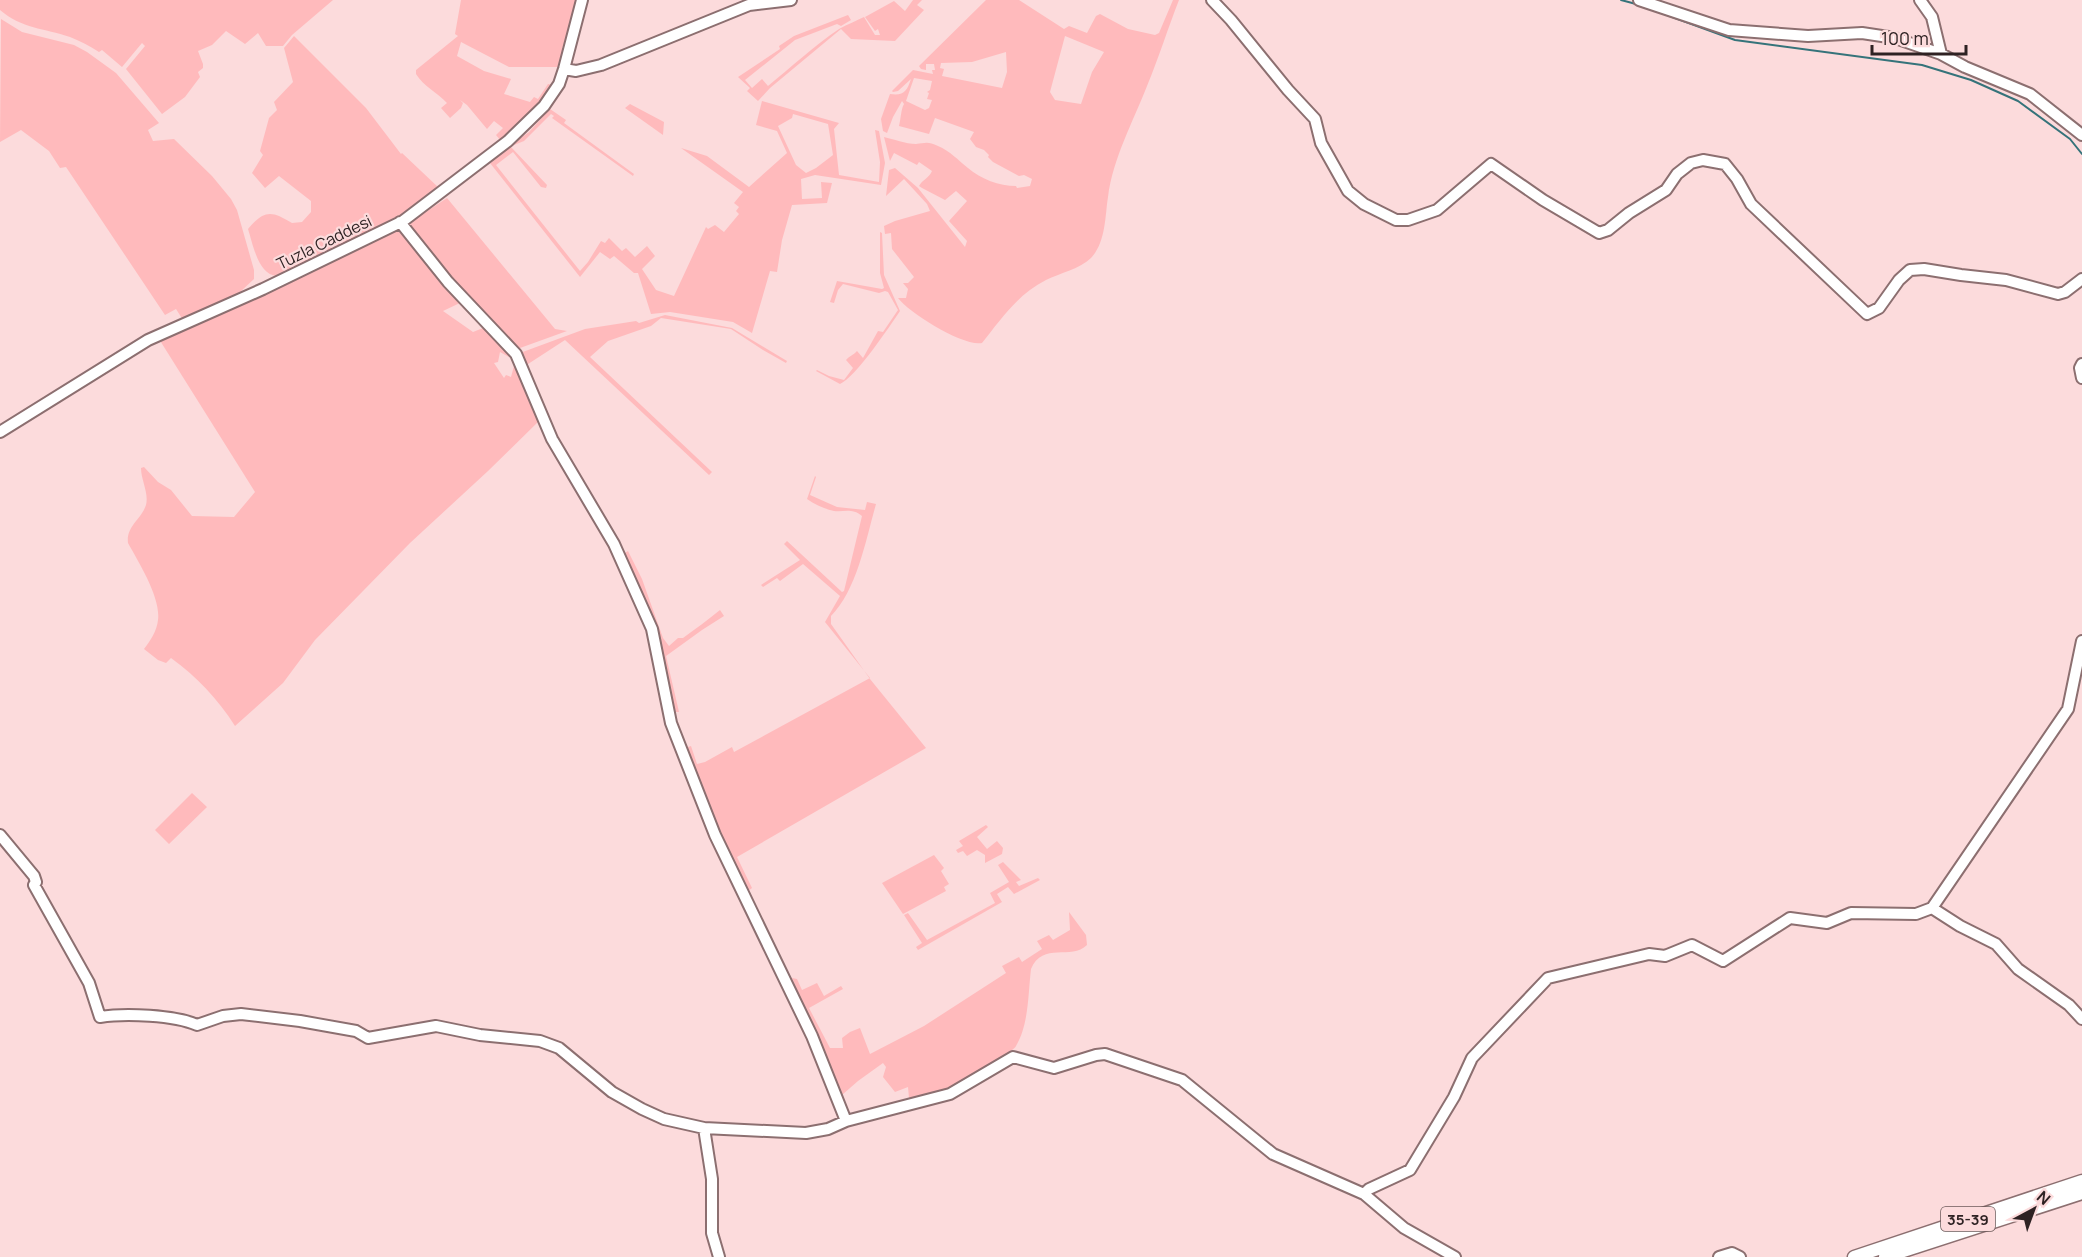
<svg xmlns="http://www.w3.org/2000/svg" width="2082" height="1257" viewBox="0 0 2082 1257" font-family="Manrope,sans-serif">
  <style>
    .green { fill: #ffbabc; fill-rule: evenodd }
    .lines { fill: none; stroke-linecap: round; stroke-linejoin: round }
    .stream { stroke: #35737a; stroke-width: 2 }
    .secondary-casing { stroke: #8c6f70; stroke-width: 14 }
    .primary-casing { stroke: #8c6f70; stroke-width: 15 }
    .secondary { stroke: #fff; stroke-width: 10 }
    .primary { stroke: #fff; stroke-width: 12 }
    .labels { text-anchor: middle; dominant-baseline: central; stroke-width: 4.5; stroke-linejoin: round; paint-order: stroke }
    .shield { fill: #fcdbdc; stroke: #6c5a5a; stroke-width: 1.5 }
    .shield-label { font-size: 15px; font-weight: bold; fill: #2e2223 }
    .street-label { font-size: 16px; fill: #2e2223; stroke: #fcdbdc }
  </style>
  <rect width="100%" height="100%" fill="#fcdbdc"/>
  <path class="green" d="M 0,0 L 333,0 L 292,35 L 283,46 L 266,46 L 258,33 L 245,44 L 226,31 L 212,45 L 198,51 L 203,64 L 203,68 L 198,72 L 200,77 L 185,97 L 162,114 L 126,69 L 145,46 L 142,43 L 122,67 L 102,50 L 99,52 C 90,46 80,41 70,37 C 44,28 22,29 0,10 Z
    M 461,0 L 578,0 L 571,30 L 562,48 L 565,49 L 561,67 L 509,67 L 461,42 L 457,56 L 484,71 L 511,79 L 504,94 L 530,102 L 534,97 L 538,99 L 548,84 L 554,85 L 537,108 L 501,141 L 496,135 L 503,128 L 494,121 L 487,129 L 467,105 L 460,100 L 463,103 L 461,108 L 450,118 L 441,108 L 447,103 C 437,92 424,87 416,74 L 416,70 L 458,36 L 455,34 Z
    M 913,0 L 922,0 L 917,5 L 924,10 L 895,41 L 851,39 L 841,29 L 770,88 L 758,101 L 747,91 L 750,88 L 738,77 L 780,49 L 779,46 L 794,36 L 848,15 L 851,20 L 841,26 L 837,24 L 795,40 L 745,80 L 752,88 L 762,79 L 768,86 C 790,68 814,46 839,29 C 848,24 856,21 864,17 L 875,35 L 880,35 L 878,29 L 875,31 L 865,17 L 894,1 L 905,11 Z
    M 986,0 L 1019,0 L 1064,29 L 1069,26 L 1087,33 L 1096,16 L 1100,14 L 1128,29 L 1155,35 L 1159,33 L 1173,0 L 1179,0 C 1168,28 1159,57 1147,86 C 1133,122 1113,158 1108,197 C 1105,216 1106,242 1091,258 C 1080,269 1060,273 1046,280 C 1018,294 1001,319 982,343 C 964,347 909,313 898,298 L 906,298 L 908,289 L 903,283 L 908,283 L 914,277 L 892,249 L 891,233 L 885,234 L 884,226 L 895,221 L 930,211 L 927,204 L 904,179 L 886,196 L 889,170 L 895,168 L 918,188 L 965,247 L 967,241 L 949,221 L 967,201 L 956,191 L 945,200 L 922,188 L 919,186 C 922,180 929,178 932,171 L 919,162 L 917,165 L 894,153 L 890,161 L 884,137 C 893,139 906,144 916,144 C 925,143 928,141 938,146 C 950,151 958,160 968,168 C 981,179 999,186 1016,186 L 1017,188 L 1030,186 L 1032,179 L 1024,175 L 1019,176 L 993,162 L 988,157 L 989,155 L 984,150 L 976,147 L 970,139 L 974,132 L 935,118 L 929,134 L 899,126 C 901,118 901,109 904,104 L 902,101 L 893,117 L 887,133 L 883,131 L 881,119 L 890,94 C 904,96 907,91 911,79 L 898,91 L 893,92 L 892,91 L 913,70 L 933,74 L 932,70 L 935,70 L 934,64 L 926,64 L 926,70 L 921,69 L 919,66 ZM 1065,36 L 1104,52 L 1092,72 L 1081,104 L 1055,100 L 1050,92 ZM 1006,52 L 1007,72 L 1002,88 L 942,76 L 944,69 L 940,68 L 941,63 L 972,62 ZM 914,78 L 932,81 L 930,90 L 927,92 L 929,93 L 927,99 L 932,100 L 929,108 L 925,110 L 906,101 Z
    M 1,19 L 22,32 L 74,45 L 87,52 L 116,73 L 159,123 L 148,130 L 153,141 L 174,139 L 212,176 L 231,199 L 237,210 L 254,270 L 254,279 L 239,293 L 183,320 L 176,309 L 165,315 L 66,167 L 60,168 L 49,151 L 21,130 L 0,142 Z
    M 294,36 L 366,108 L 401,154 L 402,153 L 439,188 L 406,214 L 342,248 L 277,276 C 258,275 253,244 248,229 C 264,210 271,210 292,223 L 302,222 L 311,212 L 311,201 L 279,176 L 265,188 L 252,173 L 263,155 L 260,151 L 269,118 L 277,110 L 274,102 L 293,82 L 284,48 Z
    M 762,101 L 839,123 L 834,129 L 839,175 L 879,182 L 880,162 L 875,130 L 879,131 L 885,163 L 881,185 L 815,175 L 801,179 L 802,199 L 822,198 L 821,182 L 832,183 L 827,203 L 792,205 L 782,240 L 777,272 L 770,271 L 752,333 L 733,322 L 670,312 L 651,314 L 638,273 L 634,273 L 614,256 L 610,259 L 600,252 L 580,277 L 490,163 L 508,147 L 511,147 L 547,185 L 546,188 L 541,187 L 513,152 L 496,165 L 580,271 L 588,262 L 601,241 L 605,243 L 609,238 L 622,251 L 626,248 L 635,257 L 647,246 L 655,256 L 642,269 L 656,290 L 674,296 L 706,227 L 708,229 L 715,225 L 724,232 L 739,214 L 736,211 L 739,207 L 734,203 L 743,192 L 681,148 L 707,156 L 749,187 L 787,153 L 777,131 L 756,125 ZM 793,114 L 828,124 L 833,155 L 816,168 L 806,173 L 796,165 L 778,126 L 792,118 Z
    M 630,104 L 664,122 L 663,135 L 625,108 Z
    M 550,109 L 566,120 L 564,123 L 634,174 L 633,176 L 552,118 L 554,116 L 551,114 L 524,141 L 514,145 L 512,144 L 529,132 Z
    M 447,198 L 555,329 L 567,331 L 520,348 L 516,347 L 477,310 L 409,227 L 412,221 Z
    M 400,228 L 462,302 L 443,311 L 473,332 L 488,326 L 511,352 L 509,357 L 500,352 L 498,362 L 494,363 L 504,378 L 506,375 L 511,377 L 514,366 L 517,364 L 539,421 L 488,471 L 410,543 L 315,640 L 283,683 L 235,726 C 218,699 197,677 171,658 L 166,663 L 158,660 L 144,649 C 150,641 157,631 158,620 C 161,598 139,563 128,543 C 126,526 141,520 146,505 C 149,493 141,480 141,468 L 144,467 L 158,482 L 171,490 L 192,516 L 234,517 L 255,492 L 159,339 L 177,334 Z
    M 880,232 L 882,233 L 884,275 L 900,311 C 890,326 855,378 840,384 L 816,371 L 817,370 L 829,376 L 844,380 L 853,368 L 846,360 C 849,356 854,355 857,351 L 863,358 L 878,331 L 883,332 L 898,310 L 888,292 L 885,291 L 879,293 L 843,284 L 838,290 L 834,303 L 830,302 L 837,281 L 882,289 L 884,288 L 880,273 Z
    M 665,315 L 732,328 L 787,361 L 786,363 L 763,350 L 731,329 L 661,318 L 651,326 L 608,341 L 590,357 L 712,472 L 709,475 L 565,340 L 525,366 L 534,381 L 561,448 L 553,438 L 520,353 L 585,329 L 636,321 L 639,323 Z
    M 815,476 L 816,477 L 810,495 L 837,507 L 865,510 L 867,502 L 876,504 C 866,539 857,590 831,616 L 831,624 L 870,679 L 926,748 L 737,857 L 752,888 L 748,891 L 730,857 L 685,748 L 691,746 L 697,764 L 705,762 L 732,747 L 734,752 L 870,678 L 825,622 L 840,596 L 803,564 L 780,581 L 777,578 L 763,587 L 761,585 L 800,560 L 784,544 L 787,541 L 842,592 L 844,591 L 862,516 C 852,508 845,512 834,511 C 825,509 815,505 807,499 Z
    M 620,543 L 625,553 L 628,551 L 642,579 L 663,638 L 669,646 L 678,638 L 683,638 C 695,629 708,620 720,610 L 724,616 L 702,630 L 666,656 L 679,712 L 675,712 L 661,656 L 659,641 L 641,592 L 617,545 Z
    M 192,793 L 207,807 L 169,844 L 155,830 Z
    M 986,825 L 988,827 L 977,837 L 987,849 L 997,841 L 1003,848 L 1002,854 L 985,863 L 985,855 L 977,850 L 967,856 L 963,851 L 958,853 L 956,850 L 963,846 L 959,841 Z
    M 934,855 L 944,868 L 941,871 L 949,884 L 944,887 L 946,891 L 903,914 L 882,883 Z
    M 1003,862 L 1021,880 L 1016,882 L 1019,886 L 1038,878 L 1040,880 L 1014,894 L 1008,887 L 997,894 L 1002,902 L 918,950 L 916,947 L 922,943 L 904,915 L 908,913 L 927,940 L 995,903 L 990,893 L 1009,882 L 998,865 Z
    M 1069,912 L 1086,935 L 1087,945 C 1071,961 1043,941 1031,969 C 1028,994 1029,1024 1016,1046 C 1011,1055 953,1087 941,1091 C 931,1094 920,1096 909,1098 L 908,1087 L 895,1092 L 883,1077 L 886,1067 L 883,1063 L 858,1081 L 842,1095 L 792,978 L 797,979 L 802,990 L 817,983 L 824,996 L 841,986 L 843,989 L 809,1008 L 830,1048 L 843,1048 L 842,1038 L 850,1032 L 860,1028 L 870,1054 L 924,1026 L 1006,973 L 1002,966 L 1019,957 L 1022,962 L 1042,949 L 1037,941 L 1049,935 L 1053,940 L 1070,930 Z"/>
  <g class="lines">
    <path class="stream" d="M 1621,0 L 1636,4
      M 1656,11 L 1735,40 L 1922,65 L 1971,80 L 2018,101 L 2070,139 L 2082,154"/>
    <g class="secondary-casing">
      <path id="secondary" d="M 1212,0 L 1231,20 L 1288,90 L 1315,119 L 1321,143 L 1348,191 L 1364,204 L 1396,220 L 1408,220 L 1437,210 L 1491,164 L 1543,200 L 1599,233 L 1608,230 L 1629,213 L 1666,190 L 1677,174 L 1691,163 L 1703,160 L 1725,164 L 1737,179 L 1751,204 L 1867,314 L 1879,308 L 1899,280 L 1910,270 L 1924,269 L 1961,275 L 2006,280 L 2058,294 L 2065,292 L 2082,279
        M 1639,0 L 1729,30 L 1808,36 L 1862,33 L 1895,38 L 1941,54 L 1965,67 L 2030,94 L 2082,135
        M 1920,0 L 1932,17 L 1941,54
        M 564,69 L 576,71 L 601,65 L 749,5 L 791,0
        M 400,222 L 448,282 L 516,354 L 552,439 L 614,544 L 652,629 L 671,723 L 715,835 L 812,1036 L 846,1121
        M 2082,364 L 2080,368 L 2082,378
        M 0,432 L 148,340 L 263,289 L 403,221 L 508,141 L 544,106 L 559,84 L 564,69 L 582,0
        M 0,835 L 34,876 L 36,882 L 34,885 L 89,983 L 100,1017 C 125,1013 175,1015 197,1025 L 223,1016 L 241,1014 L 300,1021 L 356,1031 L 368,1038 L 436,1026 L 480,1035 L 540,1041 L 559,1048 L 612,1092 L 642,1109 L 664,1119 L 704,1128
        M 1932,908 L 1960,926 L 1996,944 L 2018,969 L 2069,1005 L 2082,1019
        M 1364,1194 L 1369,1189 L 1410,1170 L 1454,1097 L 1472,1058 L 1548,978 L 1649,954 L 1665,956 L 1692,945 L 1723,961 L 1790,918 L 1827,923 L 1851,913 L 1916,914 L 1932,908 L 2068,709 L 2082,641
        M 719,1257 L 712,1233 L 712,1179 L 704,1128 L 806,1133 L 828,1129 L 846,1121 L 950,1094 L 1013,1057 L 1054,1068 L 1096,1055 L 1105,1054 L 1182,1080 L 1273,1154 L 1364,1194 L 1404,1228 L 1455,1257
        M 1719,1257 L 1732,1253 L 1740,1257"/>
    </g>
    <g class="primary-casing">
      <path id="primary" d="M 1854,1257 L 2082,1181
        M 1885,1257 L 2082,1193"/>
    </g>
    <use href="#secondary" class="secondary"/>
    <use href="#primary" class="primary"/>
  </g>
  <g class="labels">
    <rect class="shield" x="1941" y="1207" width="54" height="24" rx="4.5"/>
    <g class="shield-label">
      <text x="1968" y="1219">35-39</text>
    </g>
    <g class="street-label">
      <text transform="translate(324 242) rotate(-26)">Tuzla Caddesi</text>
    </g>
  </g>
  <g transform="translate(2034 1209) rotate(41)" stroke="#fcdbdc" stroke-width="4.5" paint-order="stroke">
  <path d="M0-4.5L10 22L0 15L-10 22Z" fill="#2e2223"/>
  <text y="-9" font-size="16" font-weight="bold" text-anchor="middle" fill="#2e2223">N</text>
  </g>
  <path d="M1872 45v9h94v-9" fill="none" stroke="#2e2223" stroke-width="3"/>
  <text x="1881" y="45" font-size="18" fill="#2e2223" stroke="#fcdbdc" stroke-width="4.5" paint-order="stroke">100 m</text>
</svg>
